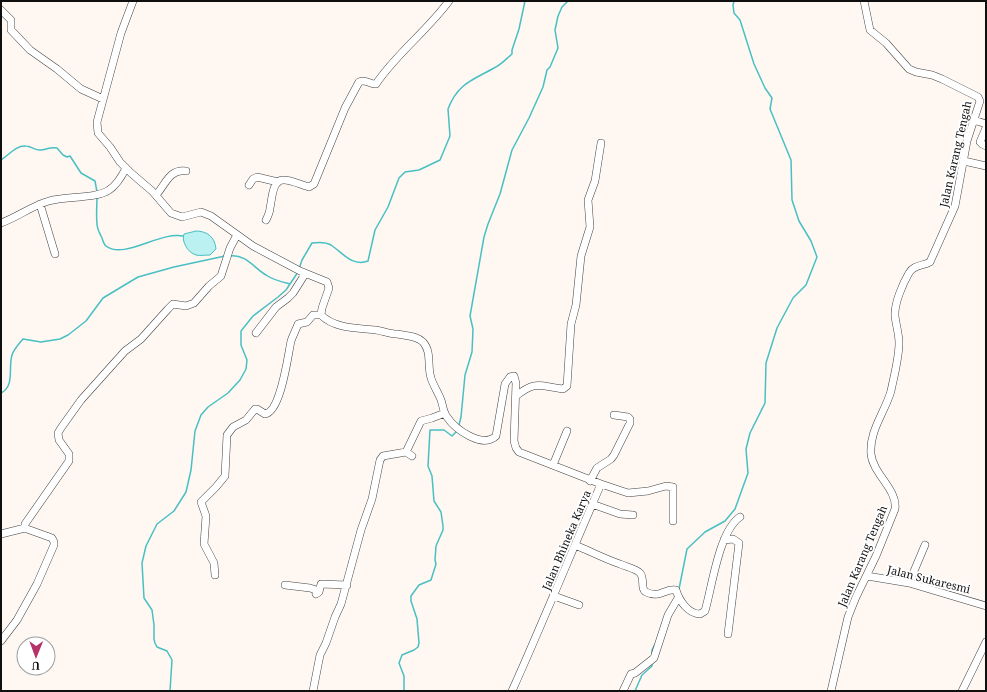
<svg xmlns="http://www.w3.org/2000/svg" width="987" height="692" viewBox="0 0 987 692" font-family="'Noto Serif',serif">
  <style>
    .water { fill: #bbf1f1; stroke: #48c0c3 }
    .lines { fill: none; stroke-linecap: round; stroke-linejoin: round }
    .stream { stroke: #48c0c3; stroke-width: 1.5 }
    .minor-casing { stroke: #424242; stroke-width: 8 }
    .minor { stroke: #fff; stroke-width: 7 }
    .labels { text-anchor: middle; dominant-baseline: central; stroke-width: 4; stroke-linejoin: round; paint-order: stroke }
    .street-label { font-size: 11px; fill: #0f0f0f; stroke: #fff }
  </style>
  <rect width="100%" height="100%" fill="#fef7f2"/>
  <path class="water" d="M 196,231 C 207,231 215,237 216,249 L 210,255 C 205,255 200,256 196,255 C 188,253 181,241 184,234 Z"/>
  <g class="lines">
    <path class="stream" d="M 1,160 C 9,155 16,145 26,146 C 31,146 36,151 41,150 C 47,149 51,147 57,148 L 63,155 L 67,157 L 70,156 L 81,173 L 95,181 L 97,192
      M 97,196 C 97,205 96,215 97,224 C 97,229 100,234 102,238 C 103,241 104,245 106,246 C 124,260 160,231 183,236
      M 230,256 C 246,254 254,268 266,275 C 273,280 282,282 290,284 L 298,272
      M 299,269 L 302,260 L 312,243 C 319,242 326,242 331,245 C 343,253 352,267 368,261 L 375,230 L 388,207 L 399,178 L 405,172 L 419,170 L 440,160 L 450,136 L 448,109 C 458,83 473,80 494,68 C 501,65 506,59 512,54 L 512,50 L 519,29 L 525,1
      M 1,393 C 15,386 8,368 12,355 C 14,349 19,344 23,339 L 41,342 L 60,339 L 68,335 L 86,321 L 103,298 L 138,277 L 174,267 L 225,256
      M 459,425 L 461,417 L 465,375 L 472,352 L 473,329 L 470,316 L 484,237 L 488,224 L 500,194 L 512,150 L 529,118 L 543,87 L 547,70 L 550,67 L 558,48 L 555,30 L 558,16 L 562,7 L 568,1
      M 679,589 L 687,549 L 705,532 L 725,521 L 735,509 L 748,473 L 746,449 L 750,433 L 765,403 L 766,363 L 777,328 L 793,298 L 806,285 L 817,257 L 811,241 L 799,221 L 792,200 L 791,160 L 770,109 L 772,98 L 765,88 L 754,64 L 740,20 L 734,13 L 733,5 L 734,1
      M 652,655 L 652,650 L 655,644
      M 170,691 L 172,660 L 167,651 L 157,647 L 155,643 L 154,639 L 154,625 L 152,610 L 144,598 L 142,563 L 146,546 L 157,524 L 174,511 L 186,492 L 191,470 L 195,431 L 201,415 L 208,407 L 228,393 L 240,380 L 246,369 L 247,360 L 241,345 L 241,331 L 253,316 L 278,297 L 286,290 L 290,284
      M 404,691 L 404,676 L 399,663 L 402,655 L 414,650 L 418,647 L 419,643 L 417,619 L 411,601 L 411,596 L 419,585 L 431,580 L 436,564 L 435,560 L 436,546 L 443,530 L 443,526 L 441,512 L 434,501 L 432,476 L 428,466 L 430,430 L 444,430 L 452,436 L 457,431
      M 635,691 L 642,675 L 652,666 L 652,663"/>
    <g class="minor-casing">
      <path id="minor" d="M 133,1 L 121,33 L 97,122 L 98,133 L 110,147 L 120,162 L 131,173 L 152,191 L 171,213 L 182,217 L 201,212 L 211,216 L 253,246 L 300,271 L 327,282 L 329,288 L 322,308 L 321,315 C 335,329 358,328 376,330 C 383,331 390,334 397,334 C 406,336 416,335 423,342 C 432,352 427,366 431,378 C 433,385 438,392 441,400 C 443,405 443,412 447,417 C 455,429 482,449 496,436 L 505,384 L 510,377 L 514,376 L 516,383 L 514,441 L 516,448 L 519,452 L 601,484 C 571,553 543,622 512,691
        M 1,10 L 11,20 L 11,30 L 30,50 L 57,69 L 81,89 L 103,99
        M 974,120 L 986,124
        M 986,128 L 980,142 L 982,144 L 986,146
        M 964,161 L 986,166
        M 249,185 L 253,179 L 257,177 L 278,182
        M 156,195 C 166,184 169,169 186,171
        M 40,204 L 55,254
        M 266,220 C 268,216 270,212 270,208 C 272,200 272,179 284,180 C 292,180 301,185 309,187 L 314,184 L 345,108 L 359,82 C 365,78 370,85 376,84 C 397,53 427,31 449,1
        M 1,223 C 18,217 31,206 49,201 C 65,196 96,199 109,190 C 117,185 122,176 126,168
        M 256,333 L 276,307 L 288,298 L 293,293 L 305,274
        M 516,396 C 536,380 539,386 563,389 L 567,386 L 571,324 L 576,305 L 581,256 L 590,227 L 588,200 L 595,181 L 601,143
        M 406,452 L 421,421 L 432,418 L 445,413
        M 553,465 L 567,431
        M 590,481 L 597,468 L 611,459 L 614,455 L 630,423 L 630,419 L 628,417 L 614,415
        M 601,484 L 628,493 L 648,491 L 666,486 L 673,487 L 673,521
        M 592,504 L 620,514 L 633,515
        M 1,534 L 25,528
        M 724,540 L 733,539 L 739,543 L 728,634
        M 575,545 C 590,551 605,559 620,564 C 626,567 635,568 640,573 C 645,578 640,589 646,592 C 660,599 665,588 676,590 C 679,600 688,614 700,614 L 705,611 C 712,587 719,531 740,517
        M 215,575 L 214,563 L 204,544 L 206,516 L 201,502 L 216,487 L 225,476 L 227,435 L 233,427 L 246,420 L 255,409 L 257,409 L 265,414 C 281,412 288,355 291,341 C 293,335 296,330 298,324 L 307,322 L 313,315 L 321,315
        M 867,576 L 909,583 L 986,606
        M 909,583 L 925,545
        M 285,585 L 310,588 L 319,591
        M 316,594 L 319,592 L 321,584 L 347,585
        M 554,596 L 579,605
        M 1,641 L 17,620 L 37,584 L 54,545 L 54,542 L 52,538 L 27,529 L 25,528 L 25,524 L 69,461 L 69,454 L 59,440 L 58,433 L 61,428 L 81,400 L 125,351 L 141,339 L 168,309 L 173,304 L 186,306 L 194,303 L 209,286 L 221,276 L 230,248 L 237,235
        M 313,691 L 320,655 L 326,643 L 335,617 L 341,604 L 361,530 L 372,499 L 380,460 L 383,456 L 406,452 L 412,456
        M 623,691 L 631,674 L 635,673 L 654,658 L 668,615 L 678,598
        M 831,691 L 848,617 L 856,597 L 876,556 L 895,509 C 898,490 873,474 871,454 C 869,431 885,412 891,391 C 894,376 899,358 899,343 C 899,334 896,325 895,316 C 894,304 903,283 909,273 C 913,265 923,266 930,262 L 955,206 L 967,141 L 980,101 L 978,97 L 942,79 L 932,75 L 916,72 L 909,69 L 886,43 L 870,30 L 864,1
        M 962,691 L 986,642"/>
    </g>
    <use href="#minor" class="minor"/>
  </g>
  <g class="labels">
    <g class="street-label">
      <text transform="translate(955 154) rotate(-77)">Jalan Karang Tengah</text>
      <text transform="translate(566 540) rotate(-67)">Jalan Bhineka Karya</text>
      <text transform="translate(862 556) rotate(-67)">Jalan Karang Tengah</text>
      <text transform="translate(929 579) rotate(14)">Jalan Sukaresmi</text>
    </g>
  </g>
  <rect width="987" height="692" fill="none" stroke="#0f0f0f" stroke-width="4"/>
  <g transform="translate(36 656) rotate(181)"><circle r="19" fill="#ffffff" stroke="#9f9f9f"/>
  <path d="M0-3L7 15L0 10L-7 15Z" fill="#b53269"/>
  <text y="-6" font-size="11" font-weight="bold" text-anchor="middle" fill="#0f0f0f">U</text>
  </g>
</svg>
